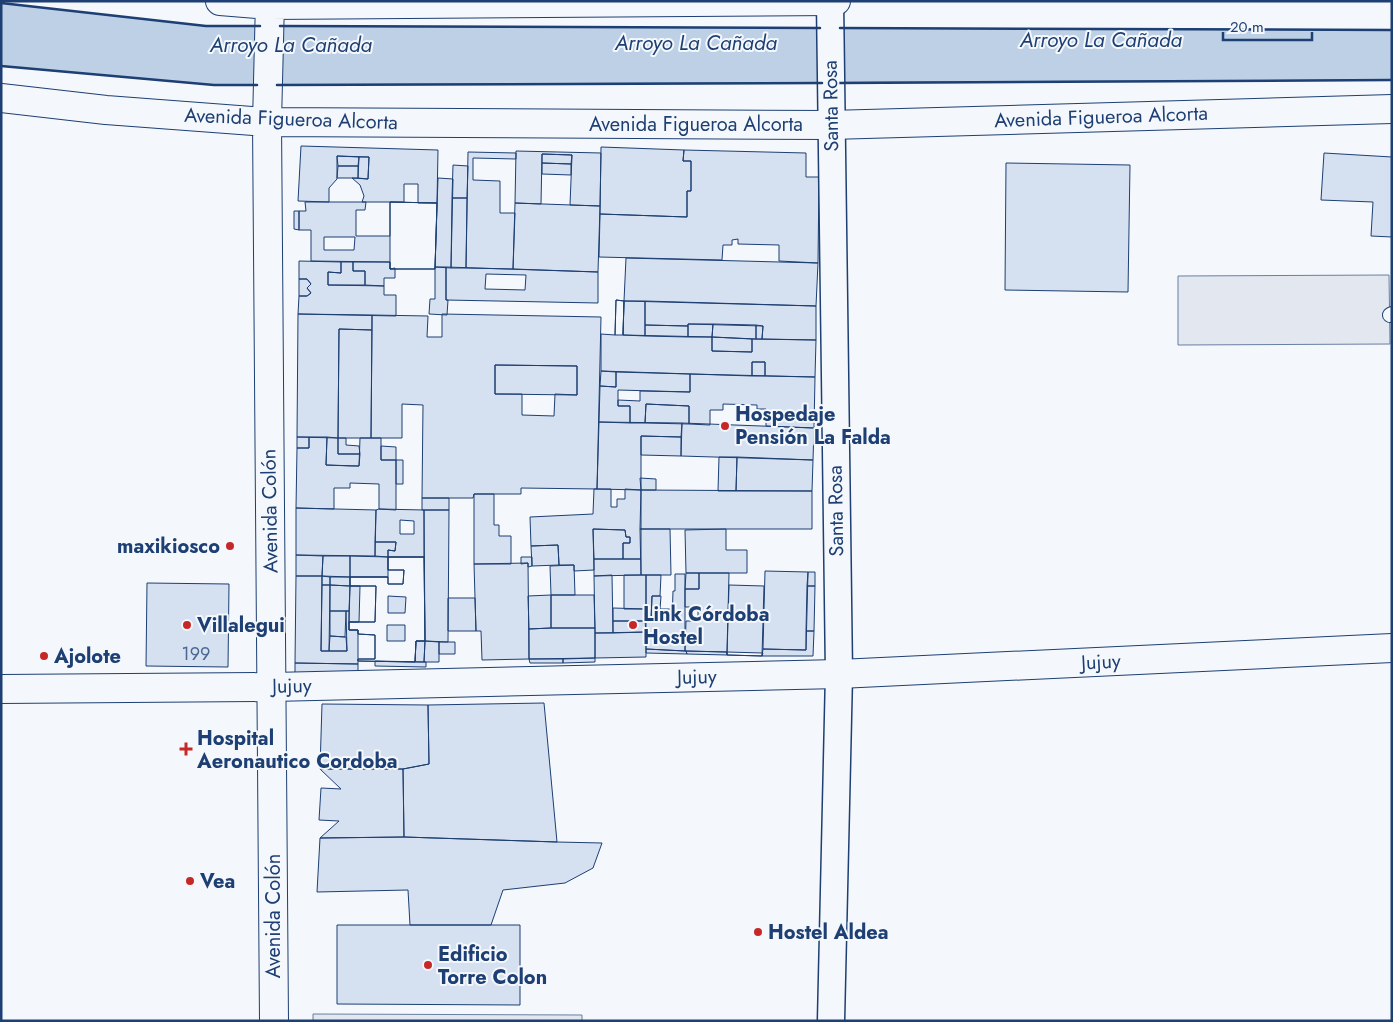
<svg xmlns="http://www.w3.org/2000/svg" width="1393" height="1022" viewBox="0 0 1393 1022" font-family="Jost,sans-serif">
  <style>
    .parking { fill: #e3e8f0; stroke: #687fa3 }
    .water { fill: #bed0e5; stroke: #687fa3 }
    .building { fill: #d5e0f0; stroke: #1d3f73; fill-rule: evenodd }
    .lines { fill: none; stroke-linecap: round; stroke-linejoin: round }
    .service-casing { stroke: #1d3f73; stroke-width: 16 }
    .minor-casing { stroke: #1d3f73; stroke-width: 29 }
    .tertiary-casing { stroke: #1d3f73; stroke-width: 30 }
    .primary-casing { stroke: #1d3f73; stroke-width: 30 }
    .service { stroke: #f4f7fb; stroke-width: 14 }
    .minor { stroke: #f4f7fb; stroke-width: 26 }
    .tertiary { stroke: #f4f7fb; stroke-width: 28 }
    .primary { stroke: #f4f7fb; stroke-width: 28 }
    .wall { stroke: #1d3f73; stroke-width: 2.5 }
    .poi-dot { fill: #c62828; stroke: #f4f7fb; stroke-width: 2 }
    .labels { text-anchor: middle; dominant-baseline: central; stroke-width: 4; stroke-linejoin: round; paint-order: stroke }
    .number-label { font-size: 18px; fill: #4b6792 }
    .street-label { font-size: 20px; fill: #1d3f73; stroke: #f4f7fb }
    .poi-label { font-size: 20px; font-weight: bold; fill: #1d3f73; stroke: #f4f7fb; text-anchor: start }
    .water-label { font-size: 21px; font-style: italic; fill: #1d3f73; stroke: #f4f7fb }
  </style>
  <rect width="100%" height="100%" fill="#f4f7fb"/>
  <path class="parking" d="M 1389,275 L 1390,344 L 1178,345 L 1178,276 Z
    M 313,1014 L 582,1015 L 582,1021 L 313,1021 Z"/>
  <path class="water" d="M 1,3 L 206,26 L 1392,30 L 1392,80 L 214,85 L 1,66 Z"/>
  <path class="building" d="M 301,146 L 438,150 L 437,203 L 418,203 L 418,184 L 404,184 L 404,202 L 362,202 L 364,196 L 360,185 L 352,178 L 368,179 L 369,157 L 337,156 L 337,179 L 329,188 L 329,202 L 298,201 Z
    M 601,147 L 684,150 L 683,161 L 691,161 L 691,191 L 687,191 L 687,217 L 600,214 Z
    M 684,150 L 806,153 L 806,177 L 819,177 L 818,263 L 779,261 L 779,245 L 738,244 L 738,239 L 732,240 L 732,245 L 723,245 L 722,260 L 599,257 L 600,214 L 687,217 L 687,191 L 691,191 L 691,161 L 683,161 Z
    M 516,151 L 601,153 L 600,206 L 570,205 L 572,155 L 542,154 L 541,204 L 515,203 Z
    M 468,152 L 516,153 L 516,159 L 473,158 L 473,180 L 500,181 L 500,213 L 515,213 L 513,269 L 466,268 Z
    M 1324,153 L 1392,157 L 1392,237 L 1371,236 L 1373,202 L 1321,200 Z
    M 542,154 L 572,155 L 571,164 L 542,163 Z
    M 337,156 L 359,157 L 358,166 L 338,166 Z
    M 359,157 L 369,157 L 368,179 L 358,178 Z
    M 542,163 L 571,164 L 571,175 L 542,174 Z
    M 1006,163 L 1130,165 L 1128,292 L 1005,290 Z
    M 453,165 L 468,166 L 467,198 L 452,198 Z
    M 338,166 L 358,166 L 358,178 L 337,178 Z
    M 438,178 L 453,179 L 451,268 L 435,267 Z
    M 452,198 L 467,198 L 466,268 L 451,268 Z
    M 305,202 L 366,202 L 365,210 L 356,210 L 356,236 L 390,236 L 390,202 L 437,203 L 435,269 L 390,269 L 390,262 L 311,261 L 311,230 L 299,230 L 299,211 L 306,211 ZM 324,237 L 355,237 L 354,250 L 324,250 Z
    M 390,202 L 437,203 L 435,269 L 390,269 Z
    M 515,203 L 600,206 L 598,272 L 513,269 Z
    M 294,211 L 299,211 L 299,230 L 294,229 Z
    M 626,258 L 818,263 L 816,306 L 624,301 Z
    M 299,261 L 341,262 L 341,273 L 328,272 L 328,285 L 384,286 L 384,295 L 396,295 L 396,316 L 298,314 L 299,296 L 307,296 L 311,293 L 307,288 L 311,284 L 307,279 L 299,279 Z
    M 341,262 L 353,262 L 353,271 L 365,271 L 365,285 L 328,285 L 328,272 L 341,273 Z
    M 353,262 L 390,262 L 390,269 L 395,268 L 395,278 L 384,278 L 384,286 L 365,285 L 365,271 L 353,271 Z
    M 435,267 L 446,267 L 446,300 L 448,300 L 447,315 L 429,314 L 430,299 L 435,299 Z
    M 446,267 L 598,272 L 598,303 L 446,300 ZM 486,274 L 526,275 L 525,290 L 485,289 Z
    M 299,279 L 307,279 L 311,284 L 307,288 L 311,293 L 307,296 L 299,296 Z
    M 616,300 L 624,301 L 623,335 L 615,335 Z
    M 616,300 L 624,301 L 623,335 L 712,337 L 712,351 L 752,352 L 752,339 L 816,340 L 815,377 L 765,376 L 765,362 L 752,362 L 752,376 L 601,371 L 601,334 L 615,335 Z
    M 624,301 L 645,301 L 645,336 L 623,335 Z
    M 645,301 L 816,306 L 816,340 L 762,339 L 763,326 L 688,324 L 688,326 L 645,325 Z
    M 298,314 L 372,315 L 372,330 L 339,329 L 338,438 L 297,437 Z
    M 442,314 L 601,317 L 597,489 L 521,488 L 521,494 L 474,494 L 473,498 L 422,498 L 423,405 L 402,404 L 402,438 L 371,438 L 372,315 L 428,316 L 427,337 L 442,337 ZM 495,365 L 577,366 L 577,395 L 555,394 L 554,416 L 522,415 L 522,394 L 495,394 Z
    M 688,324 L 713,324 L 712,337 L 688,337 Z
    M 713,324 L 756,325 L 756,339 L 712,337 Z
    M 645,325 L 688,326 L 688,337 L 645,336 Z
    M 756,325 L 763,326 L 762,339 L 756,339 Z
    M 339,329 L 372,330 L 371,438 L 338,438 Z
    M 712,337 L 752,339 L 752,352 L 712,351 Z
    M 752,362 L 765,362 L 765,376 L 752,376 Z
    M 495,365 L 577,366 L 577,395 L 495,394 Z
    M 601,371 L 616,372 L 616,387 L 600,386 Z
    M 616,372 L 690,374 L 690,392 L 618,390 L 618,406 L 630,406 L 630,423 L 599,422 L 600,386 L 616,387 Z
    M 690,374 L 815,377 L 814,428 L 766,426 L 766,409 L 757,409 L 757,405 L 723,404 L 723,410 L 710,410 L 710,425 L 689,424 L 689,406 L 646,404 L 645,423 L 630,423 L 630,406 L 618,406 L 618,400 L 640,401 L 640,391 L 690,392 Z
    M 646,404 L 689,406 L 689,424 L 645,423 Z
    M 599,422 L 682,423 L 681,437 L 641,436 L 641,490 L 597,489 Z
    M 682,423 L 814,428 L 813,460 L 681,456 Z
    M 641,436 L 681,437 L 681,456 L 641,455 Z
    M 297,437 L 309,437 L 309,448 L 297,448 Z
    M 309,437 L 327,437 L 326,465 L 351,466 L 359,466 L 360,438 L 381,438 L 381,460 L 396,460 L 396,510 L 379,509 L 379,484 L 350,483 L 350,488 L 334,488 L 334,509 L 296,508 L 297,448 L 309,448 Z
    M 327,437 L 338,438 L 338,454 L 360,454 L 359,466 L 326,465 Z
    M 338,438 L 346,438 L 346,445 L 359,446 L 360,454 L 338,454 Z
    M 381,446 L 396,447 L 396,460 L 381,460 Z
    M 719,457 L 737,457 L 736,491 L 718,491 Z
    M 737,457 L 813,460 L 812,491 L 736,491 Z
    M 396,460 L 403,460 L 403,484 L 396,484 Z
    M 640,478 L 656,479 L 656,490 L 641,490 Z
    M 594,489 L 611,489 L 611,507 L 617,507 L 617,499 L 625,499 L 625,489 L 641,490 L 641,559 L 623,559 L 623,543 L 630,543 L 630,537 L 626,537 L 625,530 L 593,529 L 594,570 L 574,571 L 574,565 L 559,565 L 558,545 L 531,546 L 530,517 L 593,514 Z
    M 641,490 L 812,491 L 812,529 L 640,529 Z
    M 474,494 L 494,494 L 494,525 L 499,525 L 499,536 L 511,536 L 511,564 L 474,564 Z
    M 422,498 L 449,498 L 449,510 L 422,510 Z
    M 296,508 L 376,510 L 375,556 L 296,555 Z
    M 379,509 L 424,510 L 424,557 L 388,557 L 388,550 L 395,551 L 396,542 L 375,542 L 376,510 ZM 400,520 L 414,521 L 414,534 L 400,534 Z
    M 424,510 L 449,510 L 448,642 L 425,641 Z
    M 593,529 L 625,530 L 626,537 L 630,537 L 630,543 L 623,543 L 623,559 L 594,559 Z
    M 640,529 L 670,529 L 671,575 L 641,575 Z
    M 726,529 L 726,550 L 747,550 L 747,573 L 686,573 L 685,530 Z
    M 375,542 L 396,542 L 395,551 L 388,550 L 388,557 L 375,556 Z
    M 558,545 L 559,565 L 532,566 L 531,546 Z
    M 296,555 L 323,556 L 322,576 L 296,576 Z
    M 323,556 L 350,556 L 350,577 L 322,576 Z
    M 350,556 L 388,557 L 388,577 L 350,577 Z
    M 388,557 L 424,557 L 425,641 L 416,641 L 415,662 L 358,661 L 358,659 L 375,659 L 375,635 L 358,634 L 358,630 L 349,630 L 349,622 L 375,622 L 376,586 L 350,586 L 350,577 L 388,577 L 388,584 L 403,584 L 404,570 L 388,570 ZM 388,596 L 406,597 L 405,613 L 388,613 ZM 387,625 L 405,625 L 405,641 L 387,641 Z
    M 388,557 L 424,557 L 425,641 L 416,641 L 415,662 L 358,661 L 358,659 L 375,659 L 375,635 L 358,634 L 358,630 L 349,630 L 349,622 L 375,622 L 376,586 L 350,586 L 350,577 L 388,577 L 388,584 L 403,584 L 404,570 L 388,570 Z
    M 521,557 L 532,557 L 532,566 L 528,567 L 528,563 L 521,564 Z
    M 594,559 L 641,559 L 641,575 L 594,576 Z
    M 528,563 L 529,659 L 482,660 L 481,631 L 476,631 L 474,564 Z
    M 574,565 L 575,595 L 551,595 L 550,566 Z
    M 765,571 L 808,572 L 806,650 L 763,649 Z
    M 808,572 L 815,572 L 815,586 L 807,586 Z
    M 686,573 L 699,573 L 699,589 L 685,589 Z
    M 699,573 L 729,573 L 727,652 L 685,651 L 686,621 L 698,621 L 698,607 L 685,607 L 685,589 L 699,589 Z
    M 675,574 L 685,574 L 685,651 L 646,649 L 646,575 L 661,575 L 660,596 L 652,596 L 651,621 L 672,622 L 673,591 L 675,591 Z
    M 612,575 L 613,633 L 595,633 L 594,576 Z
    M 624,575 L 646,575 L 646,609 L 624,609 Z
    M 296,576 L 322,576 L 321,651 L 347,651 L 346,611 L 349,611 L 349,630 L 358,630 L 358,664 L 295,663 Z
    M 322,576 L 330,577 L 330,585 L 322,585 Z
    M 330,577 L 350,577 L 350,586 L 330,585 Z
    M 147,583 L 229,584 L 228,667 L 146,666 Z
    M 322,585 L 330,585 L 329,651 L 321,651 Z
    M 330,585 L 350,586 L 349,611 L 330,611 Z
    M 729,585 L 764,586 L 762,656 L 727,655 Z
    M 350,586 L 360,586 L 359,622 L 349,622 Z
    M 807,586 L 815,586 L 814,631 L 806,631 Z
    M 551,595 L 594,595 L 595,628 L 551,628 Z
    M 551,595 L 551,628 L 529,629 L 528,596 Z
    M 652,596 L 661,596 L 660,609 L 672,609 L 672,622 L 651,621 Z
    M 448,598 L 475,598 L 476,631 L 448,631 Z
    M 613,608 L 646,609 L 645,621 L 613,621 Z
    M 330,611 L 346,611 L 345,637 L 330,636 Z
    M 613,621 L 645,621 L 646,632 L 613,633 Z
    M 551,628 L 595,628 L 595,658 L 529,659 L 529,629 Z
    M 806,631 L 814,631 L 813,656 L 762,656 L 763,649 L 806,650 Z
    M 646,632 L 646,657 L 595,658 L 595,633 Z
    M 330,636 L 346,637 L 347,651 L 329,651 Z
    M 416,641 L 425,641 L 424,662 L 415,662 Z
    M 425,641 L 439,642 L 439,662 L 424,662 Z
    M 439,642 L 455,642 L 455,654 L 439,654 Z
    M 646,649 L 686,651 L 687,654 L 646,653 Z
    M 686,651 L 727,652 L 727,655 L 687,654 Z
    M 727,652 L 763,653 L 762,656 L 727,655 Z
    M 595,658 L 595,662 L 563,663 L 563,659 Z
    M 529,659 L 563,659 L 563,663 L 530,663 Z
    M 375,661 L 426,662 L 426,667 L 375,666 Z
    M 295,663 L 358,664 L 358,673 L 295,673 Z
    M 544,703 L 557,842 L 404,837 L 403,769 L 429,764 L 428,705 Z
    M 322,704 L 428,705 L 429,764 L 403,769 L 320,769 Z
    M 320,769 L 403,769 L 404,837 L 320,838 L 339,821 L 319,820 L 321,788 L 341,789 Z
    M 404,837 L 557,842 L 602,843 L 593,868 L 565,883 L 503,890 L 491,925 L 410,925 L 408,890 L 317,892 L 320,838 Z
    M 337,925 L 520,925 L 520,1005 L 337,1004 Z"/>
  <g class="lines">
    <g class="service-casing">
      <path id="service" d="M 1390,315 L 1392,314"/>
    </g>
    <g class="minor-casing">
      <path id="minor" d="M 830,1 L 839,674 L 831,1021"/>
    </g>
    <g class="tertiary-casing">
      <path id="tertiary" d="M 1,689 L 272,687 L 839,674 L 1392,648"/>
    </g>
    <g class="primary-casing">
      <path id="primary" d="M 220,1 L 270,5 L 836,1
        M 270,1 L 267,122 L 274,1021
        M 1,98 L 106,110 L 267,122 L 830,125 L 1392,109"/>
    </g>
    <use href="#service" class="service"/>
    <use href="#minor" class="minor"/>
    <use href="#tertiary" class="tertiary"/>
    <use href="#primary" class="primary"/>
    <path class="wall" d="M 1,3 L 206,26 L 260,26
      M 280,26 L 820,28
      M 840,28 L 1392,30
      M 1,66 L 214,85 L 257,85
      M 839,83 L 1392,80
      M 277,85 L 822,83"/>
  </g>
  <g class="poi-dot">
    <circle cx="725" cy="426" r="5"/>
    <circle cx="230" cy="546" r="5"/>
    <circle cx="187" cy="625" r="5"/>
    <circle cx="633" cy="625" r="5"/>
    <circle cx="44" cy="656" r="5"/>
    <path d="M183.5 741.5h5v5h5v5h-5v5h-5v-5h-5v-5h5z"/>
    <circle cx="190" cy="881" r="5"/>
    <circle cx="758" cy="932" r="5"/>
    <circle cx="428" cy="965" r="5"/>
  </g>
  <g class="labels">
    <g class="number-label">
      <text x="196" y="654">199</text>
    </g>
    <g class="street-label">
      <text transform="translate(831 106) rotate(-91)">Santa Rosa</text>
      <text transform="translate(1101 117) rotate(-2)">Avenida Figueroa Alcorta</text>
      <text transform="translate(291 119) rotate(2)">Avenida Figueroa Alcorta</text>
      <text x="696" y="124">Avenida Figueroa Alcorta</text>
      <text transform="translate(270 511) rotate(-91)">Avenida Colón</text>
      <text transform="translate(836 511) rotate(-91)">Santa Rosa</text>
      <text transform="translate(1101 662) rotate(-3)">Jujuy</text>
      <text transform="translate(697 677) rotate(-1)">Jujuy</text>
      <text transform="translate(292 686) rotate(-1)">Jujuy</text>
      <text transform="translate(273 916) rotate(-90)">Avenida Colón</text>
    </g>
    <g class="poi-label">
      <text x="735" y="414">Hospedaje<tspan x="735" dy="23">Pensión La Falda</tspan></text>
      <text x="220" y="546" text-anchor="end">maxikiosco</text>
      <text x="643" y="614">Link Córdoba<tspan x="643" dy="23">Hostel</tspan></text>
      <text x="197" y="625">Villalegui</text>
      <text x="54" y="656">Ajolote</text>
      <text x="197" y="738">Hospital<tspan x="197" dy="23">Aeronautico Cordoba</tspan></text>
      <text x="200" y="881">Vea</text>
      <text x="768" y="932">Hostel Aldea</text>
      <text x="438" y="954">Edificio<tspan x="438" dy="23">Torre Colon</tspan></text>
    </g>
    <g class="water-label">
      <text x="1101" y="40">Arroyo La Cañada</text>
      <text x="696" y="43">Arroyo La Cañada</text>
      <text x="291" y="45">Arroyo La Cañada</text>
    </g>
  </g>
  <rect width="1393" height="1022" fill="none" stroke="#1d3f73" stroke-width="5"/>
  <path d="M1223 32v8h89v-8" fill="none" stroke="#1d3f73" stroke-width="2.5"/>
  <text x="1230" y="32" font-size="15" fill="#1d3f73" stroke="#f4f7fb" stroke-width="4" paint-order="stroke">20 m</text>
</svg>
